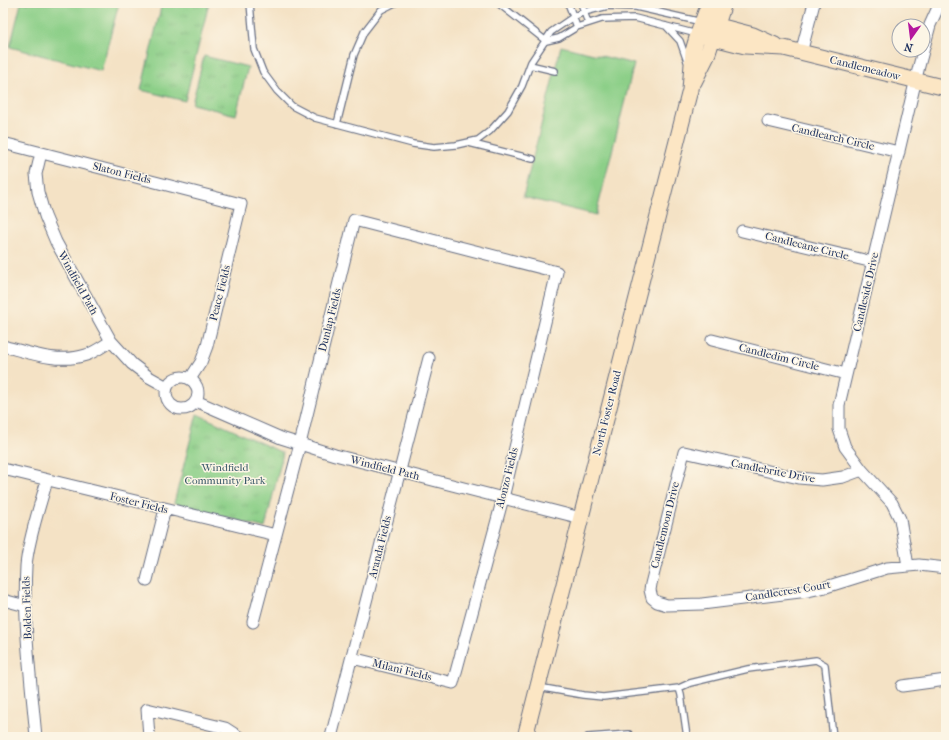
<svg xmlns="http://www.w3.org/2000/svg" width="949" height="740" viewBox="0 0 949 740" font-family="'IM FELL French Canon',serif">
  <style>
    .green { fill: #8ccf88; stroke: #547f73 }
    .park { fill: url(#park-tufts); stroke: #547f73 }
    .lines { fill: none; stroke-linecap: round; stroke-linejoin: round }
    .lane-casing { stroke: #676e82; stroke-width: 8 }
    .street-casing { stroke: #676e82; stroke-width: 13 }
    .secondary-casing { stroke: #676e82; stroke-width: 17 }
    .lane { stroke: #fff; stroke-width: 5.5 }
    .street { stroke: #fff; stroke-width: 11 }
    .secondary { stroke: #fce6c4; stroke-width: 15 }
    .labels { text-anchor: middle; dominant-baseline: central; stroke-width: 3; stroke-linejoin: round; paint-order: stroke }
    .street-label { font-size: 11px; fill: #1b2f5e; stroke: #fcf5e5 }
    .park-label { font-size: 11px; fill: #375768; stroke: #fcf5e5 }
  </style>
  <defs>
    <pattern id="park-tufts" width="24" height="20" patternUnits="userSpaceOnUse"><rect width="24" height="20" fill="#8ccf88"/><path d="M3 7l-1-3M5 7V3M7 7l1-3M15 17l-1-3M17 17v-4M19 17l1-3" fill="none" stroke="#78b278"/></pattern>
  </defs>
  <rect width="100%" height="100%" fill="#fcf5e5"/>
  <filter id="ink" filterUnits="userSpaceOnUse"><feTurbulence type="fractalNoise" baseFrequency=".025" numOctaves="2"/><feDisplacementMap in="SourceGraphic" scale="8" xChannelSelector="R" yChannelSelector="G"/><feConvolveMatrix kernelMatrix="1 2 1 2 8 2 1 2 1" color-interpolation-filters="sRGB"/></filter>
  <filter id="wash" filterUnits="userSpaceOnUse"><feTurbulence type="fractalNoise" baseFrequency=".012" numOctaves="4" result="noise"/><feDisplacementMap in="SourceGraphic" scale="16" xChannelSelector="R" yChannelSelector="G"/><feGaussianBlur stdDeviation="0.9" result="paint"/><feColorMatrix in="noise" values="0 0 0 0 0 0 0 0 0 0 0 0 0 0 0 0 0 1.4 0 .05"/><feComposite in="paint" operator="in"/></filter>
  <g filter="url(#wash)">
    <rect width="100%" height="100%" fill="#f4e2c5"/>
    <path class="green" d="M 21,3 L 119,3 L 101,71 L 10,47 Z
      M 561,46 L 634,64 L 596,215 L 523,197 Z"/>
    <path class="park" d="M 162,3 L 209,3 L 185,101 L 141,90 Z
      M 204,56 L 248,67 L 236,115 L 192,104 Z
      M 197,414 L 283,453 L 265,528 L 174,503 Z"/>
  </g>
  <g filter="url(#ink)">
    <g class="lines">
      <g class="lane-casing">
        <path id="lane" d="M 250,3 L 254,49 L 263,72 L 277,91 L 292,106 L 315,118 L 413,144 L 434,147 L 456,145 L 478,140 L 490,131 L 508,111 L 522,86 L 531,62 L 551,32 L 573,17 L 584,12 L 608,6 L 636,7 L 702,22
          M 498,3 L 546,41
          M 568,3 L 577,27
          M 581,3 L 588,23
          M 666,26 L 680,41 L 687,61
          M 546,41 L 559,38 L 577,27 L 602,19 L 635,18 L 697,34
          M 530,65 L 555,71
          M 337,124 L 354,55 L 364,32 L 381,10 L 395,3
          M 469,143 L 533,159
          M 538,687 L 583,695 L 603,697 L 679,688 L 690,683 L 748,669 L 816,660 L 825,665 L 833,737
          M 679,688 L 681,695 L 687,737
          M 588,737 L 629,734"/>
      </g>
      <g class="street-casing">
        <path id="street" d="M 801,53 L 814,3
          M 768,121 L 899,152
          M 3,143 L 241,204 L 207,346 L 201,362 L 190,379
          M 41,153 L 36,174 L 38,192 L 45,216 L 56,242 L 111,341 L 132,364 L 149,377 L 167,387
          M 742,231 L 873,262
          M 712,340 L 846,374
          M 3,346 C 30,353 59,364 86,355 C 95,352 103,346 111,341
          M166 393a16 16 0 1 1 32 0a16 16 0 1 1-32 0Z
          M 196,401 L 281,438 L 335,455 L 581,518
          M 3,469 L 276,535
          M 862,470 L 843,477 L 822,480 L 799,478 L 684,452 L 651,584 L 650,590 L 652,598 L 657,602 L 667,605 L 702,604 L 808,591 L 826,587 L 887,568 L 919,565 L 946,568
          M 908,566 L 900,519 L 892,503 L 862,470 L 845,447 L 839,429 L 839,405 L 919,66 L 930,25 L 940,3
          M 147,580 L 165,509
          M 3,600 L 26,606
          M 253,622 L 300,444 L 354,220 L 557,272 L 503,498 L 453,683 L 352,658
          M 902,686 L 946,680
          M 36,737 C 31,681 23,622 26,566 C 28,540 40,506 47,480
          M 149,737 L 147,709 L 225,728 L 239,737
          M 331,737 L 429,358"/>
      </g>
      <g class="secondary-casing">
        <path id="secondary" d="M 707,23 L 753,35 L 775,45
          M 698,34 L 745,46 L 784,48 L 946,88
          M 694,82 L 707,56 L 724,3
          M 525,737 L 690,90 L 693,51 L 698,34 L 709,3"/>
      </g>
      <use href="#lane" class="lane"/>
      <use href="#street" class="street"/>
      <use href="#secondary" class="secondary"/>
    </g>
  </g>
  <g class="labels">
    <g class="street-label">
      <text transform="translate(865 68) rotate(14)">Candlemeadow</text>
      <text transform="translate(833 137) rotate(13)">Candlearch Circle</text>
      <text transform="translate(122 173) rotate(14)">Slaton Fields</text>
      <text transform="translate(807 246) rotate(14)">Candlecane Circle</text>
      <text transform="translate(78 283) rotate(61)">Windfield Path</text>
      <text transform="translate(866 292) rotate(-77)">Candleside Drive</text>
      <text transform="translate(220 293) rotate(-76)">Peace Fields</text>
      <text transform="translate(330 320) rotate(-76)">Dunlap Fields</text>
      <text transform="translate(779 357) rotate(14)">Candledim Circle</text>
      <text transform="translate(607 413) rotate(-76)">North Foster Road</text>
      <text transform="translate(385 468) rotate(14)">Windfield Path</text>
      <text transform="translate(773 471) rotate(11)">Candlebrite Drive</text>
      <text transform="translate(507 478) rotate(-76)">Alonzo Fields</text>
      <text transform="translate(139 503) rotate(14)">Foster Fields</text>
      <text transform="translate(665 525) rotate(-76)">Candlemoon Drive</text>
      <text transform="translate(380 547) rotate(-76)">Aranda Fields</text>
      <text transform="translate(788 591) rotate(-9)">Candlecrest Court</text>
      <text transform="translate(27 608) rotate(-92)">Bolden Fields</text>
      <text transform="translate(402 670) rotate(14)">Milani Fields</text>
    </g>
    <g class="park-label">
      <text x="225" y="467">Windfield<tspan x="225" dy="13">Community Park</tspan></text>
    </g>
  </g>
  <rect width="949" height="740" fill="none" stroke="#fcf5e5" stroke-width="16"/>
  <g transform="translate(911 38) rotate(194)"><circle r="19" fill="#fcf5e5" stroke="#a2a6af"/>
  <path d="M0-3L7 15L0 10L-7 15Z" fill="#b5179e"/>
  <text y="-6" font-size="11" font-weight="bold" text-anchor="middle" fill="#1b2f5e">N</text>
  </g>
</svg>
